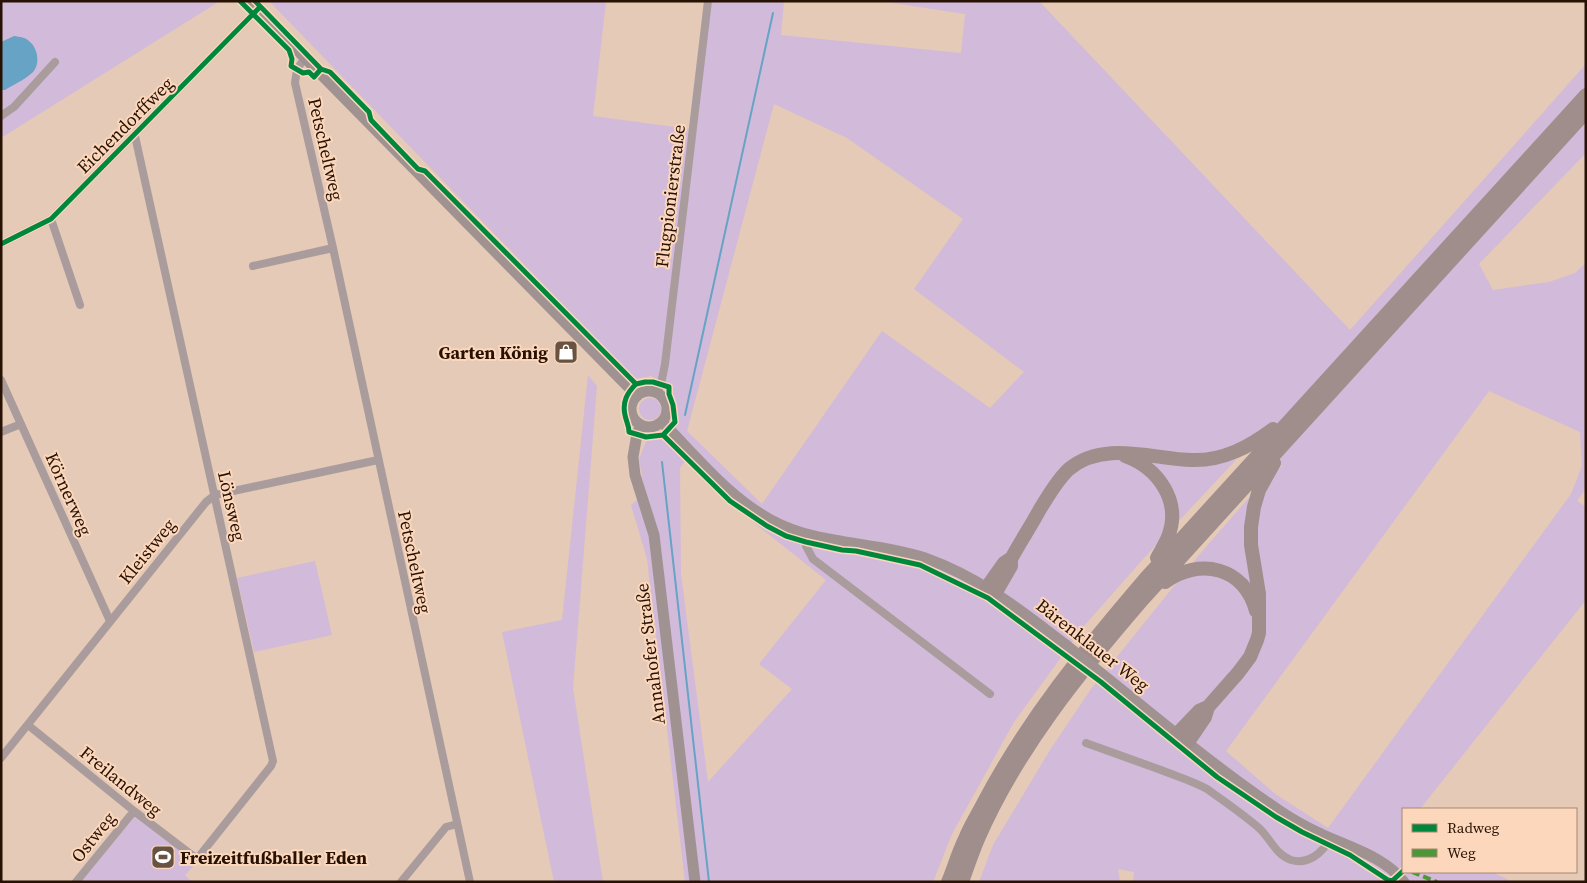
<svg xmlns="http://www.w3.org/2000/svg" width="1587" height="883" viewBox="0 0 1587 883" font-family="'Source Serif 4',serif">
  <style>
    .green { fill: #d2bada; fill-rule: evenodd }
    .water { fill: #66a3c4 }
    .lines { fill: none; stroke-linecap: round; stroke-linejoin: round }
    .stream { stroke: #66a3c4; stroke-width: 2 }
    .street { stroke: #aa9c9d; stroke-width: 8 }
    .secondary { stroke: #a19292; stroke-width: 11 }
    .highway { stroke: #a08e8c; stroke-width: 14 }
    .secondary-bridge { stroke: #a19292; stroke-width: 11 }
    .quiet { stroke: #4e9739; stroke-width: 4; stroke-dasharray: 8 4; stroke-linecap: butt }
    .cycleway-casing { stroke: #fcd7bc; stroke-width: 8 }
    .cycleway { stroke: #00873e; stroke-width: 5 }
    .labels { text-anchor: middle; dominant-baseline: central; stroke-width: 4; stroke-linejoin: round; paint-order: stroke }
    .street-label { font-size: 18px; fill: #261102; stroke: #fcd7bc }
    .poi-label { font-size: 18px; font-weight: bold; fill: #261102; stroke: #fcd7bc; text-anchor: end }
  </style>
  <rect width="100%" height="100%" fill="#e4cab7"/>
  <path class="green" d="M 1,1 L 220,1 L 1,138 L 1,90 L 5,90 L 14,36 L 1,42 Z
    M 269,1 L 606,1 L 593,116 L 697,130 L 710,1 L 784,1 L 781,35 L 961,53 L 965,14 L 880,1 L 1039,1 L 1350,330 L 1586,64 L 1586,153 L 1479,264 L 1493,290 L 1549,282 L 1575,273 L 1586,263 L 1586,488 L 1577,501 L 1586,507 L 1586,600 L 1420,809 L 1403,809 L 1403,872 L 1492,872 L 1513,882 L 1133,882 L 1134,872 L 1118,869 L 1120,882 L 979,882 L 993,845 L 1050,750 L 1091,689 L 1199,555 L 1246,501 L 1282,466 L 1251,437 L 1233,463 L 1145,557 L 1083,627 L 1014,722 L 952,834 L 933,882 L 685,882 L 647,559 L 631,505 L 645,493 L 639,459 L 647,439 L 663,439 L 678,421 L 676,404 L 671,388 L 651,376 L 635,379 ZM 774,104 L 847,138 L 963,219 L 914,289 L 1024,372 L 990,408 L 882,331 L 762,504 L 687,431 ZM 1489,391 L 1580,432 L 1582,466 L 1571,494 L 1328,828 L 1274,793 L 1226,751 ZM 686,460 L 732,505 L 826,580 L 759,664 L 792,689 L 708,782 L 681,574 L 680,468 Z
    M 588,375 L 597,386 L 573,688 L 603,882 L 554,882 L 502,632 L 562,620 Z
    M639 409a11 11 0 1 1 22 0a11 11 0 1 1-22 0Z
    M 315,561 L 332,635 L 254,652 L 237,578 Z
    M 136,815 L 196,863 L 185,875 L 192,882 L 81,882 Z"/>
  <path class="water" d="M 14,36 C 20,37 25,37 29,41 C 38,48 41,65 32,73 C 24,80 13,85 5,90 L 1,90 L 1,42 Z"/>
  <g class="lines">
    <path class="stream" d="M 685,415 L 773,13
      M 662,462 L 709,882"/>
    <path class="street" d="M 305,58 L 297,69 L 295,83 L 333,248 L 470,882
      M 1,116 L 14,107 L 55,62
      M 51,219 L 80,305
      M 1,244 L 51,219 L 257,10
      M 253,266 L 333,248
      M 1,380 L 110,621
      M 657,394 L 661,384 L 665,364 L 708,1
      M 1,432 L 21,424
      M 808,536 L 806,546 L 813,559 L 990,694
      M 28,725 L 134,811 L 197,859 L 271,766 L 273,761 L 135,136
      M 1086,743 C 1111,752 1136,761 1161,770 C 1176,776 1193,781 1207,789 C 1224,801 1243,814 1259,828 C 1270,838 1276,855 1291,860 C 1308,865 1323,853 1330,838
      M 1,758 L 206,502 L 215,495 L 378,460
      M 76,882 L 134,811
      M 401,882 L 446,827 L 457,824"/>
    <path class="secondary" d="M 249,1 L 637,396
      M631 409a18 18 0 1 1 36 0a18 18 0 1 1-36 0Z
      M 662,422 C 696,456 728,497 771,520 C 819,546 874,541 925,558 C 981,578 1020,610 1066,645
      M 641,425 L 637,434 L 633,457 L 635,475 L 654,535 L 695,882
      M 1102,674 C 1160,720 1217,769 1280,811 C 1292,819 1306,827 1319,833 C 1348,847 1384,856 1404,882"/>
    <path class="highway" d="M 1125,456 C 1158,468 1182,501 1168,537 C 1165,544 1161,551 1157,558
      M 1165,582 C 1199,557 1245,567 1256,611
      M 987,587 L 1004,563 L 1010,559
      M 996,592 L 1011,566 L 1011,559 C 1020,542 1031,526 1040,509 C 1049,495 1057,480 1069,469 C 1104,440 1152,459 1192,460 C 1223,461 1249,447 1273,429
      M 1177,734 L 1199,711 L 1208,707
      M 1188,742 L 1205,717 L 1208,707 L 1238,673 L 1250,657 L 1257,640 L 1259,633 L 1259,594 L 1251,545 L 1251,527 L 1254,507 L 1259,490 L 1274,463
      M 948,882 C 954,868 958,853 965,839 C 970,826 978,814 984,802 C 1027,720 1085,649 1145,579 L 1586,95
      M 962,882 C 967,868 972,853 978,839 C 1017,749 1081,671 1144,598 L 1586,112"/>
    <path class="secondary-bridge" d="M 1066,645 L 1102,674"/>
    <path class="quiet" d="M 1412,872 L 1437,882"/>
    <g class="cycleway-casing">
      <path id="cycleway" d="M 240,1 L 289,50 L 292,59 L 291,66 L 303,73 L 309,72 L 314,77 L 321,69
        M 255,1 L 321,69 L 330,72 L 369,112 L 371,120 L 418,169 L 425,171 L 636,384
        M 1,244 L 51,219 L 260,7
        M 645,382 L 653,382 L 669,387 L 669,394 L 673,405 L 675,422 L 663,435 L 646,437 L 629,432 C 629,425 626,421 625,415 C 622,402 627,393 636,384 Z
        M 663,435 L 730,501 L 767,526 L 786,536 L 806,542 L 842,550 L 856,551 L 920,565 L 988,598 L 1101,682 L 1217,777 L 1276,817 L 1302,832 L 1350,855 L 1388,880 L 1392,881 L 1403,871"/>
    </g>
    <use href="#cycleway" class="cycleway"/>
  </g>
  <defs>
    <g id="shop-square" transform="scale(1.25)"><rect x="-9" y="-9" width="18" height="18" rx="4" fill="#685241" stroke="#fcd7bc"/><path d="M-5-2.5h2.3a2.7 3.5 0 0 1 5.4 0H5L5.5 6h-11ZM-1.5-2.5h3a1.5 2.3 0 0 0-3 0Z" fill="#fff"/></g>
    <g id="stadium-square" transform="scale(1.25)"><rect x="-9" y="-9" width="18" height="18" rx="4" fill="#685241" stroke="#fcd7bc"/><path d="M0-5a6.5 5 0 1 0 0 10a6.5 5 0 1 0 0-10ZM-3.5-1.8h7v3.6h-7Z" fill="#fff"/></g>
  </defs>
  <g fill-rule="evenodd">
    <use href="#shop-square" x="566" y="352"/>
    <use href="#stadium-square" x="163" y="857"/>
  </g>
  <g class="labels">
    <g class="street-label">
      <text transform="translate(125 125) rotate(-45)">Eichendorffweg</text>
      <text transform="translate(326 149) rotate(77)">Petscheltweg</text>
      <text transform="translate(670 196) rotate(-83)">Flugpionierstraße</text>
      <text transform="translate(69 494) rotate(66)">Körnerweg</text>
      <text transform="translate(232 506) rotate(77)">Lönsweg</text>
      <text transform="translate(147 551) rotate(-51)">Kleistweg</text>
      <text transform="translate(415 562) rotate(78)">Petscheltweg</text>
      <text transform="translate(1093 645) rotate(38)">Bärenklauer Weg</text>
      <text transform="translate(650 654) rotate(-97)">Annahofer Straße</text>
      <text transform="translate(121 781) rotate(39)">Freilandweg</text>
      <text transform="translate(93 837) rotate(-51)">Ostweg</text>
    </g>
    <g class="poi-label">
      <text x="548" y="352">Garten König</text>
      <text x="180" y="857" text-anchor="start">Freizeitfußballer Eden</text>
    </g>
  </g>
  <rect width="1587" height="883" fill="none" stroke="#261102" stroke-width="5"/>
  <rect x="1402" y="808" width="175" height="65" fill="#fcd7bc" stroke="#a68872"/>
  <rect x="1412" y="824" width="25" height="8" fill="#00873e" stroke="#a68872"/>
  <text x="1447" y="833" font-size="15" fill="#261102">Radweg</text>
  <rect x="1412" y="849" width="25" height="8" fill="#4e9739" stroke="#a68872"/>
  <text x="1447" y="858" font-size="15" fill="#261102">Weg</text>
</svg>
